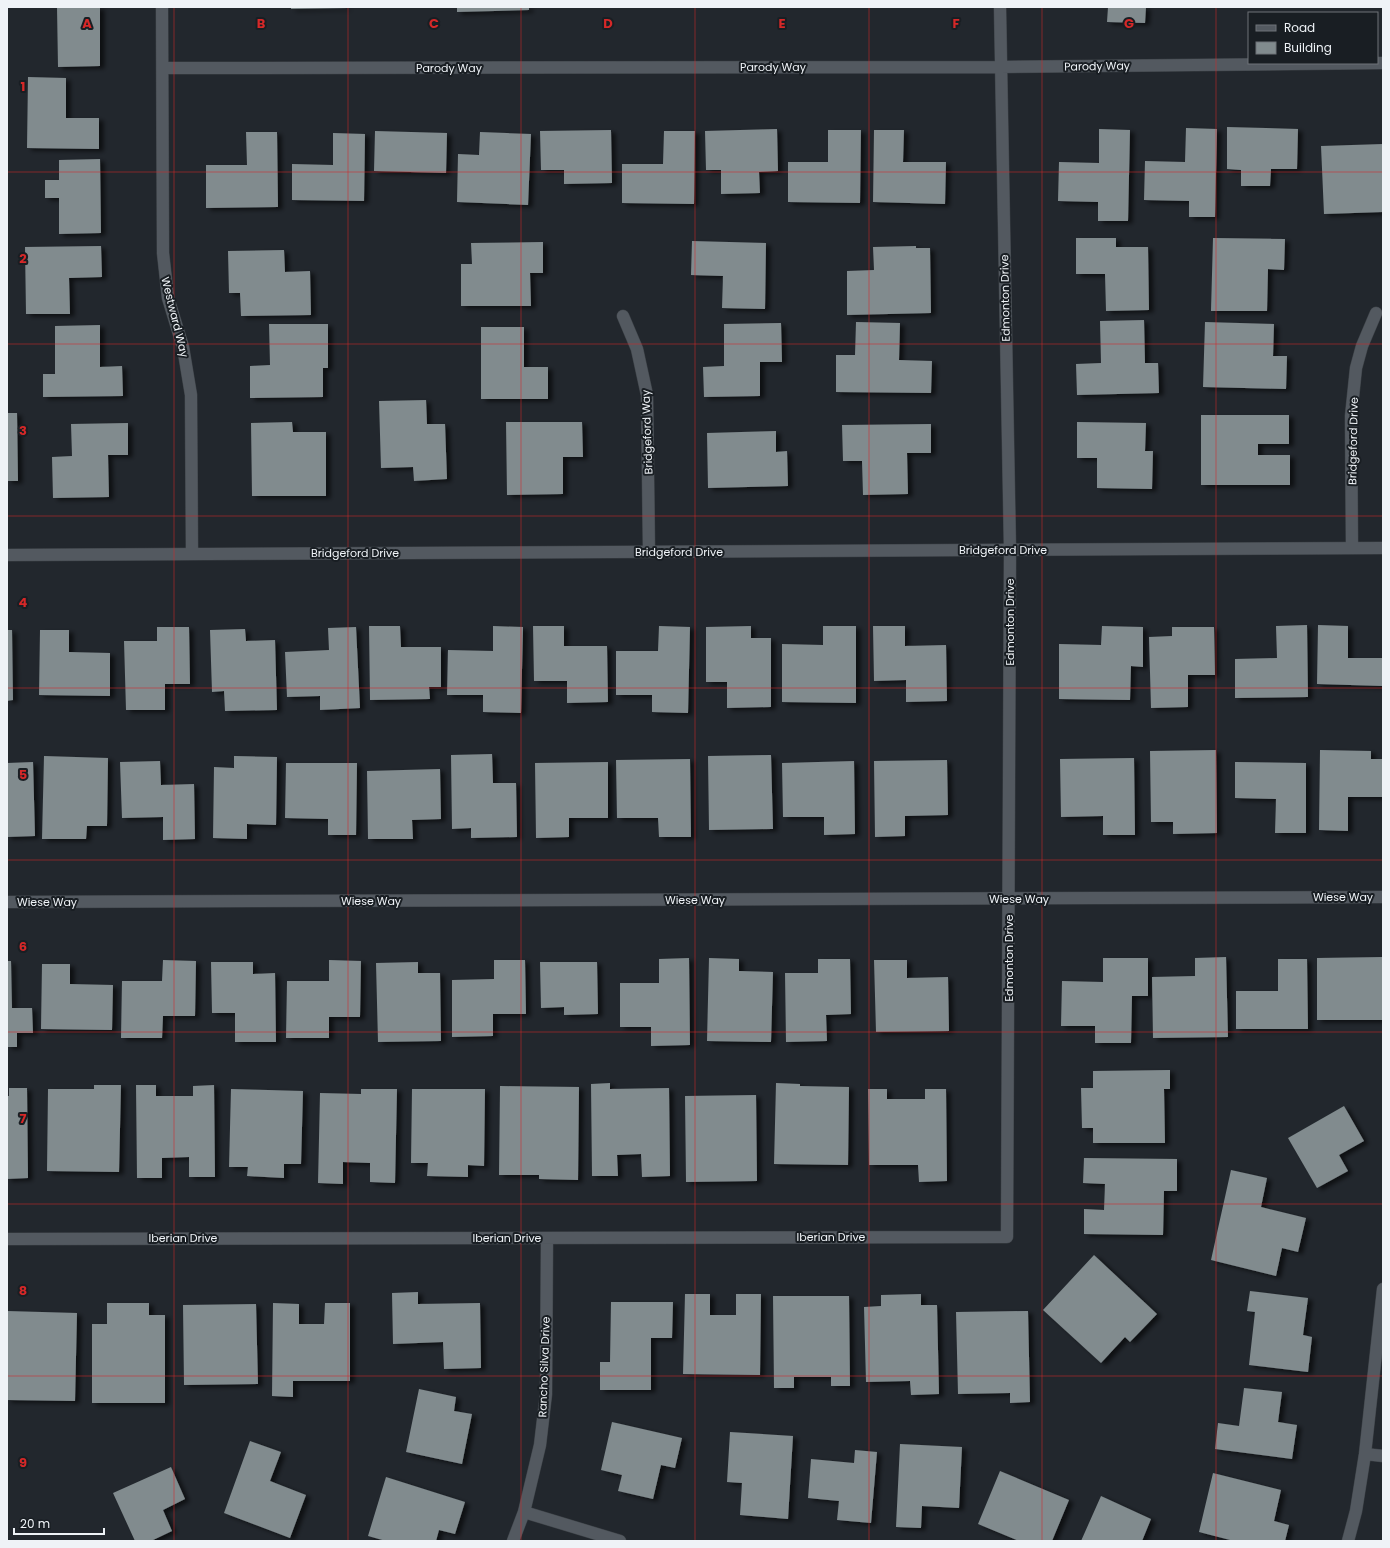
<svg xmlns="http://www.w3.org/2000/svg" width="1390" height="1548" viewBox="0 0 1390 1548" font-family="Poppins,sans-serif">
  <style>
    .building { fill: #818b8e; filter: url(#shadow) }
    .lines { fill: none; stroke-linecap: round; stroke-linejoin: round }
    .minor-casing { stroke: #3d4247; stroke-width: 13 }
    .minor { stroke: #535960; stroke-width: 12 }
    .grid { fill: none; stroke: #d62828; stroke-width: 1; stroke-opacity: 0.55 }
    .labels { text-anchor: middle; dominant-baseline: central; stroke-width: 4; stroke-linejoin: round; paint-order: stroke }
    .street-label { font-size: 11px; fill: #eff3f7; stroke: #191e23 }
    .grid-label { font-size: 13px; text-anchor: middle; font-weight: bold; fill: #d62828; stroke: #191e23; stroke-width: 4; stroke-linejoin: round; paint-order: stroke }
  </style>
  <defs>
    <filter id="shadow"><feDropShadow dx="4.5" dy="2.5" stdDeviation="2" flood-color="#0009"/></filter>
  </defs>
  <rect width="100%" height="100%" fill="#22272d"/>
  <path class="building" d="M 57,7 L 100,7 L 100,66 L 58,67 Z
    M 291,7 L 347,7 L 347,8 L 291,9 Z
    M 457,7 L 529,7 L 529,10 L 457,12 Z
    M 1108,7 L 1146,7 L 1145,23 L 1107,22 Z
    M 28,77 L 66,78 L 66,118 L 99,118 L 99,149 L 27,148 Z
    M 1227,127 L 1298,129 L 1297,169 L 1271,169 L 1270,186 L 1241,186 L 1241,170 L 1227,169 Z
    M 1186,128 L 1217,129 L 1215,217 L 1189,217 L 1189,201 L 1144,200 L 1145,161 L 1185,162 Z
    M 777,129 L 778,171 L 759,172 L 760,193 L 721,194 L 721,170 L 706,170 L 705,131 Z
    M 1099,129 L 1130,130 L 1128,221 L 1098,221 L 1098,202 L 1058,201 L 1059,162 L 1099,163 Z
    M 611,130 L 612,183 L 564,184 L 564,170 L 541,170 L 540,131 Z
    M 828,130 L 861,130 L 860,203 L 788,202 L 788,162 L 828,162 Z
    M 874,130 L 904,130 L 903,162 L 946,162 L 945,204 L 873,202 Z
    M 375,131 L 447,133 L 446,173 L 374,171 Z
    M 664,131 L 695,131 L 694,204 L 622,203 L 622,164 L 663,164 Z
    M 246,132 L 277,132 L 278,207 L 206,208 L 206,165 L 247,165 Z
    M 480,132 L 531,134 L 528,205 L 457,202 L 458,154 L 479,155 Z
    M 333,133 L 365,134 L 364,201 L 292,200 L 292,164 L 333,165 Z
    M 1383,144 L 1383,212 L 1324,214 L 1321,146 Z
    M 100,159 L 101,233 L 59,234 L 59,198 L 45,198 L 45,180 L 59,180 L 59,160 Z
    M 1076,238 L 1116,238 L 1116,247 L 1148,247 L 1149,310 L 1106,311 L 1105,274 L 1076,274 Z
    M 1213,238 L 1285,239 L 1284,270 L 1268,269 L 1267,311 L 1211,311 Z
    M 692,241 L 766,243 L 765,309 L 722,308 L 723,276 L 691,275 Z
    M 543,242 L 543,273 L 530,273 L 531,306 L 461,306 L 461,264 L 472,264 L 471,243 Z
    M 101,246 L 102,277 L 69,278 L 70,314 L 26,314 L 25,247 Z
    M 916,246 L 916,248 L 930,248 L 931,313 L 847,315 L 847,271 L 874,270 L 873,247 Z
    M 284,250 L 285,272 L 310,271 L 311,315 L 241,316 L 240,293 L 229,293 L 228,251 Z
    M 1144,320 L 1145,363 L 1158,363 L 1159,393 L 1077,395 L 1076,364 L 1101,363 L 1100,321 Z
    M 856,322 L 900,323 L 899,360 L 932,361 L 931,393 L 836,392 L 836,355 L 855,355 Z
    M 1205,322 L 1274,324 L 1273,356 L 1287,356 L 1286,389 L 1203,387 Z
    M 781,323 L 782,362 L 760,362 L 760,396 L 704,397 L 703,367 L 724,366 L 724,324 Z
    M 269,324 L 328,324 L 328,368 L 323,368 L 323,397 L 250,398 L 250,366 L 270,365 Z
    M 100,325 L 100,367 L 122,366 L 123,396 L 43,397 L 43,374 L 55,374 L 55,326 Z
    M 481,327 L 524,327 L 524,367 L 548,367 L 548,399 L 481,399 Z
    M 426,400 L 427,424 L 445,424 L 447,479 L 414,481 L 413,467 L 381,468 L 379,401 Z
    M 7,413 L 17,413 L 18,481 L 7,481 Z
    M 1201,415 L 1289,415 L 1289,444 L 1258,444 L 1258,455 L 1290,455 L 1290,485 L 1201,485 Z
    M 292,422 L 293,432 L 326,432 L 326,496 L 252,496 L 251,423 Z
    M 506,422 L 582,422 L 583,457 L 563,457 L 563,494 L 507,495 Z
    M 1077,422 L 1146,423 L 1145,451 L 1153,451 L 1152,489 L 1097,488 L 1097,458 L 1077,458 Z
    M 128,423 L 128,455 L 108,455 L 109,497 L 53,498 L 52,457 L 72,456 L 71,424 Z
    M 931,424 L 931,453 L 907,453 L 908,494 L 863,495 L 862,461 L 843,461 L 842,425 Z
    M 776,431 L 776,452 L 787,451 L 788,486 L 708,488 L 707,433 Z
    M 1307,625 L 1308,697 L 1235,698 L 1235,659 L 1277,658 L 1276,626 Z
    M 1318,625 L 1348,626 L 1348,658 L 1383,658 L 1383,686 L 1317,684 Z
    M 369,626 L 400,626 L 401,647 L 441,647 L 441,687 L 429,687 L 430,699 L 370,700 Z
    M 493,626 L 523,627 L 521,713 L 483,712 L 483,695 L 447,695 L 448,650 L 493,651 Z
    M 533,626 L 564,626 L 564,646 L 607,646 L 608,702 L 567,703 L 567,681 L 534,681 Z
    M 659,626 L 690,627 L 688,713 L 652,712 L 652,695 L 616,695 L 616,651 L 658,651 Z
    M 751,626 L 751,638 L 771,638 L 771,707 L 727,708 L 727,682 L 706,682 L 706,627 Z
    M 823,626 L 856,626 L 856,703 L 782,702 L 782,644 L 823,645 Z
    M 873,626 L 905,626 L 905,646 L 946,645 L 947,701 L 906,702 L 906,680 L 874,681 Z
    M 1102,626 L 1143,627 L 1143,667 L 1131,666 L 1130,700 L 1059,699 L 1059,644 L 1101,645 Z
    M 157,627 L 189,627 L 190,684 L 165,684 L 165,710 L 126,710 L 124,641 L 157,641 Z
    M 356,627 L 360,708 L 320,710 L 320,696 L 287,697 L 285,652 L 329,650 L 328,628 Z
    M 1172,627 L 1214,627 L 1215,675 L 1188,675 L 1188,707 L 1151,708 L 1149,637 L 1172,636 Z
    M 245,629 L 246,641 L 275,640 L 277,710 L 225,711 L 224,691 L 212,692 L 210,630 Z
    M 7,630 L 12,630 L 13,700 L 7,701 Z
    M 40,630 L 69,630 L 69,652 L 110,653 L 110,696 L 39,695 Z
    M 1216,750 L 1217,833 L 1173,834 L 1173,822 L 1151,822 L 1150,751 Z
    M 1320,750 L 1371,751 L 1371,759 L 1383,759 L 1383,797 L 1348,797 L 1348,831 L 1319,830 Z
    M 492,754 L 493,783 L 516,783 L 517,837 L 471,838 L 471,828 L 452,829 L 451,755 Z
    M 771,755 L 773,829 L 709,830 L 708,756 Z
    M 44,756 L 108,758 L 107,826 L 87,826 L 86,839 L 42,839 Z
    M 234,756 L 277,757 L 276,825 L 247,824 L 247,839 L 213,838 L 214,767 L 234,768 Z
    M 1134,758 L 1135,835 L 1103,835 L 1103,816 L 1061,817 L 1060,759 Z
    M 690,759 L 691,837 L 659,837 L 658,818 L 617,818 L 616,760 Z
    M 947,760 L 948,815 L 905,816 L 905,836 L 875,837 L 874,761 Z
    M 160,761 L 161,785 L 194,784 L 195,839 L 163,840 L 163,817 L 122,818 L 120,762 Z
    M 854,761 L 855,834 L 824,835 L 824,817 L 783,817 L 782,763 Z
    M 33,762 L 35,836 L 7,837 L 7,763 Z
    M 608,762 L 608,818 L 569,818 L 569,837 L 536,838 L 535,763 Z
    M 1235,762 L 1306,763 L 1306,833 L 1275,833 L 1276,799 L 1235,798 Z
    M 286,763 L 357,763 L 356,835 L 328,835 L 328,819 L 285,818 Z
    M 440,769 L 441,819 L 412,820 L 413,839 L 368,839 L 367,771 Z
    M 1226,957 L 1228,1037 L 1153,1038 L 1152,977 L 1195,976 L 1195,958 Z
    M 1383,957 L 1383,1020 L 1317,1020 L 1317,958 Z
    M 689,958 L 690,1045 L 651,1046 L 651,1027 L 620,1027 L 620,983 L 659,983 L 659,959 Z
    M 709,958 L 739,959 L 739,971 L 773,972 L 771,1042 L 707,1041 Z
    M 1103,958 L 1148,958 L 1148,996 L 1132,996 L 1131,1043 L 1095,1043 L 1095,1026 L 1061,1026 L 1062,981 L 1103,982 Z
    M 818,959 L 850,959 L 851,1014 L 826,1015 L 827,1041 L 786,1042 L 785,973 L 818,973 Z
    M 1278,959 L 1307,959 L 1308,1029 L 1236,1029 L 1236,991 L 1278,991 Z
    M 163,960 L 196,961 L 195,1016 L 163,1016 L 162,1038 L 121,1038 L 122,981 L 162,981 Z
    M 329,960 L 361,961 L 360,1017 L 329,1017 L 329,1038 L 286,1038 L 287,981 L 329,981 Z
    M 494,960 L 525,960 L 526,1014 L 493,1014 L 493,1036 L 452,1037 L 452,980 L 494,979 Z
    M 874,960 L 907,960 L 907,978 L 948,977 L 949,1031 L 876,1032 Z
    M 7,961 L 11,961 L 12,1008 L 32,1008 L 33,1033 L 17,1033 L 17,1047 L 7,1047 Z
    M 211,962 L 253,962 L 253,974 L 275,973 L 276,1042 L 235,1042 L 235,1013 L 212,1013 Z
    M 418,962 L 418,973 L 440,973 L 441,1041 L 378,1042 L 376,963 Z
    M 540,962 L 597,962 L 598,1014 L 564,1015 L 564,1007 L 541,1008 Z
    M 42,964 L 70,964 L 70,984 L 113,985 L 112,1030 L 41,1029 Z
    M 1170,1070 L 1170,1089 L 1164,1089 L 1165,1143 L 1093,1143 L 1093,1128 L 1082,1128 L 1081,1088 L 1093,1088 L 1093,1071 Z
    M 610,1083 L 610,1089 L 669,1088 L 670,1176 L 642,1177 L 641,1154 L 617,1155 L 618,1176 L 592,1176 L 591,1084 Z
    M 776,1083 L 800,1084 L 800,1086 L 849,1087 L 848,1165 L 774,1164 Z
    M 94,1085 L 121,1085 L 119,1172 L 47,1171 L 48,1089 L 94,1089 Z
    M 136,1085 L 156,1085 L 156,1096 L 193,1096 L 193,1086 L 214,1085 L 215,1177 L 189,1177 L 189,1157 L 162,1158 L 162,1178 L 137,1178 Z
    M 500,1086 L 579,1087 L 578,1180 L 539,1179 L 539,1175 L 499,1175 Z
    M 9,1088 L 27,1088 L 28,1178 L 7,1179 L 7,1096 L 9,1096 Z
    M 231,1089 L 303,1091 L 301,1164 L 284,1164 L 284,1178 L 247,1176 L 248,1167 L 229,1167 Z
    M 361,1089 L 397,1089 L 395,1183 L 370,1182 L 370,1163 L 343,1162 L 343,1184 L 318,1183 L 320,1093 L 361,1094 Z
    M 412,1089 L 485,1089 L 484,1166 L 468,1165 L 468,1177 L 427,1176 L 428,1163 L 411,1163 Z
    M 868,1089 L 887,1089 L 887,1099 L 925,1099 L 925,1089 L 946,1089 L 947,1181 L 919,1182 L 918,1165 L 869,1165 Z
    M 756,1095 L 757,1181 L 686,1182 L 685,1096 Z
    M 1344,1106 L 1364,1141 L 1339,1155 L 1348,1171 L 1317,1188 L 1288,1138 Z
    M 1084,1158 L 1177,1159 L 1177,1191 L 1164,1191 L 1163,1235 L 1084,1234 L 1084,1209 L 1104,1210 L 1105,1184 L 1083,1183 Z
    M 1231,1170 L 1267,1178 L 1261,1207 L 1306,1218 L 1298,1252 L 1282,1248 L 1276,1276 L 1211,1260 Z
    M 1094,1255 L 1157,1314 L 1130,1342 L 1125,1337 L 1101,1363 L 1043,1310 Z
    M 1250,1291 L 1308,1298 L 1303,1335 L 1312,1337 L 1308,1372 L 1249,1365 L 1255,1312 L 1247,1311 Z
    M 418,1292 L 418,1304 L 480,1303 L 481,1368 L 444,1369 L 443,1342 L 393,1344 L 392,1293 Z
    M 685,1294 L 710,1294 L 710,1315 L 736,1315 L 736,1294 L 761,1294 L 760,1375 L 683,1374 Z
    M 921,1294 L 921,1305 L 937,1305 L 939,1394 L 911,1395 L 910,1381 L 866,1382 L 864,1307 L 881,1306 L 881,1295 Z
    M 773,1296 L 849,1296 L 850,1386 L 831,1386 L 831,1377 L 794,1377 L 794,1388 L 774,1388 Z
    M 611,1302 L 673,1302 L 672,1338 L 651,1338 L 651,1390 L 600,1390 L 600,1362 L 610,1362 Z
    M 107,1303 L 149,1303 L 149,1315 L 165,1315 L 165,1403 L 92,1403 L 92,1324 L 107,1324 Z
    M 273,1303 L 299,1304 L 299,1324 L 324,1324 L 325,1303 L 350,1303 L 350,1381 L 293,1381 L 293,1397 L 272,1396 Z
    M 256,1304 L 258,1384 L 184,1385 L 183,1305 Z
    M 7,1311 L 77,1313 L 75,1401 L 7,1400 Z
    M 1028,1311 L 1030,1402 L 1010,1403 L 1010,1393 L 958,1394 L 956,1312 Z
    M 1244,1388 L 1282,1392 L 1278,1422 L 1297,1425 L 1292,1459 L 1215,1449 L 1218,1423 L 1239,1426 Z
    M 419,1389 L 456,1397 L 454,1411 L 472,1414 L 462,1464 L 406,1452 Z
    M 612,1422 L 682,1438 L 675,1468 L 661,1465 L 653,1499 L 618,1491 L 622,1475 L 601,1470 Z
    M 730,1432 L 793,1436 L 788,1519 L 740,1515 L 742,1483 L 727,1482 Z
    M 250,1441 L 281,1452 L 270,1481 L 306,1495 L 290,1538 L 224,1513 Z
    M 900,1444 L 962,1447 L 959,1508 L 922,1506 L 921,1528 L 896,1527 Z
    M 855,1450 L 877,1452 L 871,1523 L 837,1520 L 839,1501 L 808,1498 L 811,1459 L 854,1463 Z
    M 171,1467 L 185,1499 L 163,1510 L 172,1531 L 151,1541 L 135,1541 L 113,1493 Z
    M 1000,1471 L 1069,1500 L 1052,1541 L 1019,1541 L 978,1524 Z
    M 1213,1473 L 1281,1490 L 1274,1521 L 1289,1525 L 1285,1541 L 1234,1541 L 1199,1532 Z
    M 386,1477 L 465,1502 L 455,1534 L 439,1530 L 436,1541 L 386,1541 L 368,1536 Z
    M 1101,1496 L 1151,1519 L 1142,1541 L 1081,1541 Z"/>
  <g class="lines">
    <g class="minor-casing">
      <path id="minor" d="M 162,7 L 163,253 L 168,298 L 183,347 L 191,395 L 192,554
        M 163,68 L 1000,67 L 1383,63
        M 623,316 L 637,349 L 647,395 L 649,552
        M 1352,548 L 1351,416 L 1356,368 L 1362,346 L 1376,313
        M 7,555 L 1383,548
        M 7,902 L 1383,897
        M 7,1239 L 1007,1237 L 1010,550 L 1000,7
        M 1365,1454 L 1383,1456
        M 524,1512 L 620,1541
        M 513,1541 L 524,1512 L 540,1445 L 546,1394 L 547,1238
        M 1348,1541 L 1356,1511 L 1365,1454 L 1383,1289"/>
    </g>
    <use href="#minor" class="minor"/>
  </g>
  <path class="grid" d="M 174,7 L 174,1541M 348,7 L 348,1541M 521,7 L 521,1541M 695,7 L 695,1541M 869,7 L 869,1541M 1042,7 L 1042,1541M 1216,7 L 1216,1541M 7,172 L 1383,172M 7,344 L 1383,344M 7,516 L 1383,516M 7,688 L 1383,688M 7,860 L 1383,860M 7,1032 L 1383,1032M 7,1204 L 1383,1204M 7,1376 L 1383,1376"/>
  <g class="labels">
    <g class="street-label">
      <text transform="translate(1097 66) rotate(-1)">Parody Way</text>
      <text x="773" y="67">Parody Way</text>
      <text x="449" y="68">Parody Way</text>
      <text transform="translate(1005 298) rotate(-91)">Edmonton Drive</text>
      <text transform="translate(175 317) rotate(76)">Westward Way</text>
      <text transform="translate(647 432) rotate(-92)">Bridgeford Way</text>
      <text transform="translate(1353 441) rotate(-89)">Bridgeford Drive</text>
      <text x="1003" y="550">Bridgeford Drive</text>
      <text x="679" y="552">Bridgeford Drive</text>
      <text x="355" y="553">Bridgeford Drive</text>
      <text transform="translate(1010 622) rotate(-90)">Edmonton Drive</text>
      <text x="1343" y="897">Wiese Way</text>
      <text x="1019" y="899">Wiese Way</text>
      <text x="695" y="900">Wiese Way</text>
      <text x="371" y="901">Wiese Way</text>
      <text x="47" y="902">Wiese Way</text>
      <text transform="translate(1009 958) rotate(-90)">Edmonton Drive</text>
      <text x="831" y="1237">Iberian Drive</text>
      <text x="183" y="1238">Iberian Drive</text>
      <text x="507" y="1238">Iberian Drive</text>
      <text transform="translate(544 1367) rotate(-88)">Rancho Silva Drive</text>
    </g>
  </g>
  <g class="grid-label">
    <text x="87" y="28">A</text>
    <text x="261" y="28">B</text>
    <text x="434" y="28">C</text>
    <text x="608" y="28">D</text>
    <text x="782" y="28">E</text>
    <text x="956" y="28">F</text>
    <text x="1129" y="28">G</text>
    <text x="23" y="91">1</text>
    <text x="23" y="263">2</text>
    <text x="23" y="435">3</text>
    <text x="23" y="607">4</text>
    <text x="23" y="779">5</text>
    <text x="23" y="951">6</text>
    <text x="23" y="1123">7</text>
    <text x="23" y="1295">8</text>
    <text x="23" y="1467">9</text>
  </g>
  <rect width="1390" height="1548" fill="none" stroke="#eff3f7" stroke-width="16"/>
  <rect x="1248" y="12" width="130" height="52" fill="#191e23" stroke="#6f7378"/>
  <rect x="1256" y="25" width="20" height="6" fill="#535960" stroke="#6f7378"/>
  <text x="1284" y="32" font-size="12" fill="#eff3f7">Road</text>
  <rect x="1256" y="42" width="20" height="12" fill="#818b8e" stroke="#6f7378"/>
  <text x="1284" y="52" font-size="12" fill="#eff3f7">Building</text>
  <path d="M14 1528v6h90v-6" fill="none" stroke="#eff3f7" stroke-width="2"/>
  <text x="20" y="1528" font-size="12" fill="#eff3f7" stroke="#191e23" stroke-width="3" paint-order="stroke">20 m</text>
</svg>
